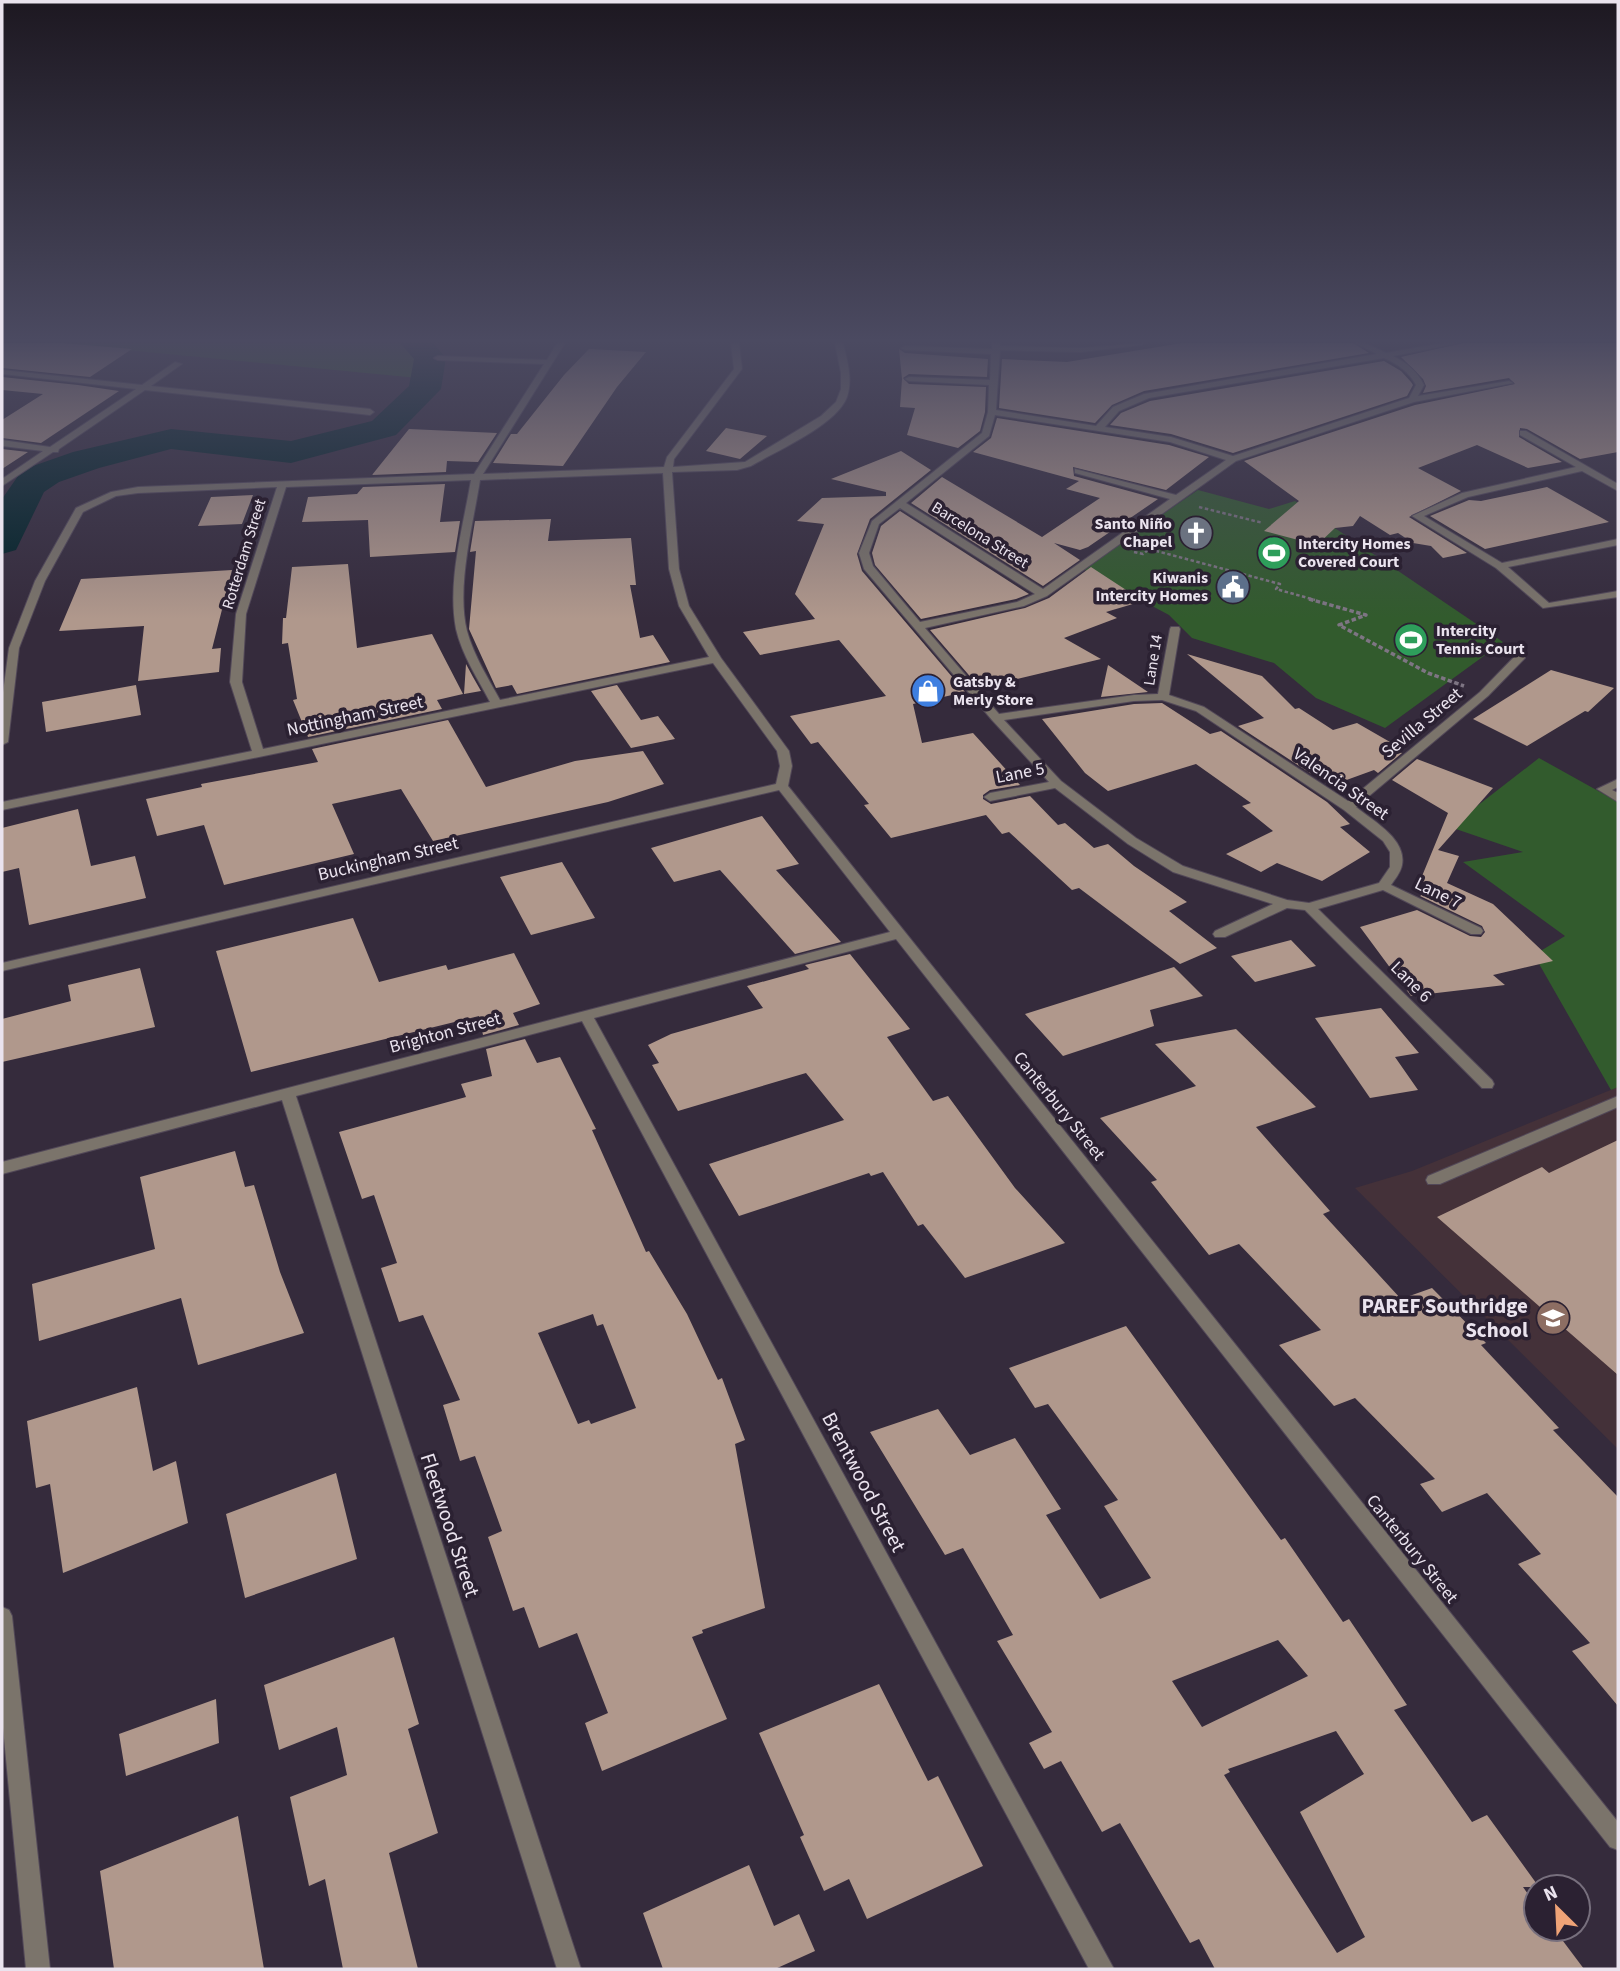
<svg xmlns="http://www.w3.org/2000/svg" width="1620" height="1971" viewBox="0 0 1620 1971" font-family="'Source Sans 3',sans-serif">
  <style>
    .education { fill: #443139 }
    .green { fill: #325b2d }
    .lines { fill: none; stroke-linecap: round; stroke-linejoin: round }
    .river { fill: #002227; fill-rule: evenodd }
    .building { fill: #b0988c; fill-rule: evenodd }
    .lane-casing { stroke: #524858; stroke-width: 2 }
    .street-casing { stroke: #524858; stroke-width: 2 }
    .path-far1 { stroke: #7e7583; stroke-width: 2.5; stroke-dasharray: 3.5 2.5; stroke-linecap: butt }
    .path { stroke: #7e7583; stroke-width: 3.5; stroke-dasharray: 4.5 2.5; stroke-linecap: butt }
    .lane { fill: #7b746b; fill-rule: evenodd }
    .street { fill: #7b746b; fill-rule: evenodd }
    .labels { text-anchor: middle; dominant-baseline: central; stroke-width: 7; stroke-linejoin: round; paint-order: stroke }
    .far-poi-label { font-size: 16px; font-weight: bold; fill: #eae3ee; stroke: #2b2132; text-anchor: start }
    .far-street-label { font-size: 16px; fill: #eae3ee; stroke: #2b2132 }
    .street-label { font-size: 18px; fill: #eae3ee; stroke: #2b2132 }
    .near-poi-label { font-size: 21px; font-weight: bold; fill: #eae3ee; stroke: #2b2132; text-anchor: end }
    .near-street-label { font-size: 21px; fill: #eae3ee; stroke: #2b2132 }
  </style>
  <rect width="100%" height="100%" fill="#352b3c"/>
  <path class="education" d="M 1618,1087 L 1618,1449 L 1355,1188 L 1412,1171 Z"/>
  <path class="green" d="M 53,343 L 406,343 L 412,345 L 418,378 Z
    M 1198,490 L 1269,509 L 1295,501 L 1503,642 L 1385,728 L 1316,698 L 1274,663 L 1192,638 L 1169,615 L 1083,569 Z
    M 1539,758 L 1618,802 L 1618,1087 L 1611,1090 L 1534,955 L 1565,936 L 1463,862 L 1523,852 L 1450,827 Z"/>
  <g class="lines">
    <path class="river" d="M 400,343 L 433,343 L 446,358 L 441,389 L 396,435 L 291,463 L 171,449 L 99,468 L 59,482 L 44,492 L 16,550 L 2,554 L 2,499 L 18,476 L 33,466 L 73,452 L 171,429 L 291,441 L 372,421 L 409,386 L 414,359 Z"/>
  </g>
  <path class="building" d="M 2,343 L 61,343 L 132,349 L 90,377 L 2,368 Z
    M 1182,343 L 1353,343 L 1369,353 L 1144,391 L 1112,405 L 1095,423 L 999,408 L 1002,359 L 1067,362 Z
    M 1463,343 L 1618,343 L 1618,452 L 1580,459 L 1527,429 L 1520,428 L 1519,437 L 1562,462 L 1528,468 L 1477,445 L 1418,468 L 1461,491 L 1409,517 L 1467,553 L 1443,558 L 1431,546 L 1413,543 L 1398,533 L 1390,535 L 1360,516 L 1353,526 L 1335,528 L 1317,545 L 1264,531 L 1299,501 L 1244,461 L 1415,405 L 1515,384 L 1509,378 L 1423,393 L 1426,386 L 1423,379 L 1401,357 Z
    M 589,349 L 646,352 L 617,387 L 563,466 L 493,463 L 511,434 L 517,434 L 564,375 Z
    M 899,349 L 905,353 L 988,359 L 987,377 L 909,374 L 903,378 L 909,384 L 986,387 L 985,412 L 980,431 L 958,448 L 907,435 L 915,408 L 900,407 L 902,379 Z
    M 1384,361 L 1401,371 L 1411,382 L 1413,385 L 1407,396 L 1233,453 L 1171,434 L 1110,425 L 1121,413 L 1150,401 Z
    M 2,377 L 78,385 L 119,391 L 41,443 L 2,438 L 2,420 L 43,394 L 2,390 Z
    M 997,418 L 1169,445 L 1209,457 L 1166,490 L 1073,467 L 1074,476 L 1158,499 L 1088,547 L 1080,550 L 1054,543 L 1080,560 L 1043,586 L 911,503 L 942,477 L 1042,537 L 1100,498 L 1066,489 L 1079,481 L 973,452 L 991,438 Z
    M 726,428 L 767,436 L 740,459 L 706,451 Z
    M 409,429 L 497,433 L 478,462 L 447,461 L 446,472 L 372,475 Z
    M 2,449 L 28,452 L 2,469 Z
    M 901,451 L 931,470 L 870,519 L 857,554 L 862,571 L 965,692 L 913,704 L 922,743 L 973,733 L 1020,785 L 990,790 L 983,795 L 983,799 L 991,804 L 1030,796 L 1058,825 L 1065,823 L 1094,848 L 1108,844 L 1134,866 L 1187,902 L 1169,911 L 1217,948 L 1180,964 L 1079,888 L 1072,890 L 1009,832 L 1002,834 L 986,815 L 891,838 L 864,805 L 869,804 L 818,742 L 811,744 L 790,716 L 886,696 L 839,640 L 760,655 L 743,632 L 815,619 L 795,594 L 824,524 L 797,521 L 822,498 L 886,496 L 886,492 L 831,479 Z
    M 445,484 L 440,522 L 460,521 L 455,552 L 370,557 L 368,520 L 302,522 L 308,497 L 357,494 L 363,487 Z
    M 1547,487 L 1609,522 L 1485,549 L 1430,516 L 1469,500 L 1481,501 Z
    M 253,495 L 242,524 L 198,526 L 211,497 Z
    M 900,511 L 1029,594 L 1016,599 L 921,619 L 875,565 L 872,553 L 881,526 Z
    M 551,519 L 548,541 L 631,538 L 636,585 L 630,585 L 640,638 L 653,635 L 670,662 L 517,694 L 512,685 L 496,688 L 469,629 L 476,551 L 470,552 L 475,521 Z
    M 348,564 L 357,648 L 432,634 L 463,694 L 437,700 L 442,709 L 308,737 L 293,700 L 297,699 L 288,643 L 282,644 L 283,618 L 286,618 L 292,567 Z
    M 1091,567 L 1143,601 L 1106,612 L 1117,618 L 1064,638 L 1101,659 L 980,688 L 930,630 L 1025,608 L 1049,598 Z
    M 232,570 L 212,649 L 221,648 L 219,672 L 138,681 L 144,626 L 59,631 L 81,579 Z
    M 1187,654 L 1262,676 L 1295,709 L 1299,708 L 1333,730 L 1357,723 L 1390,742 L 1386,748 L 1402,753 L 1378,773 L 1374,770 L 1330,786 L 1238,726 L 1264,718 Z
    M 466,664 L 473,677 L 481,691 L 464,694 Z
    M 1108,665 L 1148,692 L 1101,697 Z
    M 1551,670 L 1614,688 L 1588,712 L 1585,711 L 1527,746 L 1473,719 Z
    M 136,685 L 141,715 L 46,732 L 42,702 Z
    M 617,685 L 641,720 L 658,716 L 675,739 L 631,748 L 591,691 Z
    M 1162,703 L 1210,734 L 1221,731 L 1327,802 L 1350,824 L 1340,827 L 1370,852 L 1322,881 L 1277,863 L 1261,872 L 1226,854 L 1273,831 L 1242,806 L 1251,803 L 1196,764 L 1108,791 L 1085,773 L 1042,719 L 1134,704 Z
    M 448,720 L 486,787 L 575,761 L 643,751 L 664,784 L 608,802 L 433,841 L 401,789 L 332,804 L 354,854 L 224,885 L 204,825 L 157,836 L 146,799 L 202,787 L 201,784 L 318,762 L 312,749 Z
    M 1417,759 L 1493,788 L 1438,850 L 1459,856 L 1447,883 L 1493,904 L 1553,961 L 1493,975 L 1505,985 L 1411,996 L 1360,927 L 1417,910 L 1470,936 L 1481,937 L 1485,932 L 1482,926 L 1420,896 L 1430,890 L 1420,881 L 1448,813 L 1392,780 Z
    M 78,809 L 91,866 L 135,856 L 146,898 L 29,925 L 19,868 L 2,872 L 2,828 Z
    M 762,816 L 799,864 L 776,870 L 841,942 L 795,954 L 720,870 L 674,882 L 651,848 Z
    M 562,862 L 595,918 L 531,935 L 500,877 Z
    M 353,918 L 379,982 L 446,965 L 448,970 L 514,953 L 540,1004 L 513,1013 L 519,1025 L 483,1035 L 479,1016 L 251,1072 L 216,951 Z
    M 1291,940 L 1316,966 L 1255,982 L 1231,956 Z
    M 850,954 L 910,1029 L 887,1037 L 933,1101 L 948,1096 L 1015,1188 L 1065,1243 L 965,1278 L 923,1224 L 918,1226 L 883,1172 L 871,1176 L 869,1173 L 739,1216 L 709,1164 L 844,1120 L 806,1073 L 678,1111 L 652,1065 L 659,1063 L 648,1045 L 671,1034 L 763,1008 L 747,986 L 809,969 L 805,965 Z
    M 1174,967 L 1203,996 L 1150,1010 L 1154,1026 L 1063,1056 L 1025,1014 Z
    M 140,968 L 155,1027 L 2,1062 L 2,1019 L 71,1001 L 68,985 Z
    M 1381,1008 L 1419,1053 L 1395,1057 L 1418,1090 L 1370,1098 L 1315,1018 Z
    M 1236,1029 L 1316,1107 L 1256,1127 L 1330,1211 L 1323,1214 L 1401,1299 L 1432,1288 L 1486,1343 L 1481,1345 L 1559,1428 L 1553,1430 L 1618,1497 L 1618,1706 L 1572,1651 L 1590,1643 L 1518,1564 L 1541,1554 L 1487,1493 L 1442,1512 L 1420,1484 L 1435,1479 L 1355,1398 L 1334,1406 L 1279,1345 L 1321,1330 L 1239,1244 L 1209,1255 L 1151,1182 L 1157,1180 L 1100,1118 L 1196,1086 L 1155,1044 Z
    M 525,1039 L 537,1063 L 560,1057 L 596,1129 L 592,1130 L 646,1252 L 649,1251 L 687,1314 L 718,1380 L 722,1378 L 745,1440 L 735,1444 L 765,1608 L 702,1630 L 703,1633 L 692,1637 L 727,1719 L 602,1771 L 585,1723 L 608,1713 L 577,1633 L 539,1648 L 524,1607 L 513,1611 L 488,1537 L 502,1531 L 475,1456 L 460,1461 L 443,1405 L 460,1400 L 423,1315 L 399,1322 L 381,1268 L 397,1263 L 374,1195 L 362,1199 L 339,1132 L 466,1097 L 461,1084 L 492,1076 L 486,1049 ZM 593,1314 L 597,1326 L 603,1324 L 636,1408 L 591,1424 L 589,1420 L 578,1424 L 538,1333 Z
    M 1618,1140 L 1618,1375 L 1437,1217 L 1542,1167 L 1549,1173 Z
    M 235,1151 L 245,1187 L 254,1185 L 280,1272 L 304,1333 L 198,1365 L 181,1298 L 39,1341 L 32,1284 L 155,1249 L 140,1177 Z
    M 1126,1326 L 1281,1540 L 1285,1538 L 1343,1622 L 1349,1619 L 1407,1705 L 1394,1710 L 1472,1822 L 1487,1815 L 1539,1887 L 1523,1887 L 1536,1905 L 1536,1929 L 1554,1929 L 1584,1969 L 1215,1969 L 1199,1939 L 1190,1943 L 1120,1823 L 1102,1832 L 1061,1761 L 1044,1769 L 1029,1743 L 1052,1732 L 997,1641 L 1013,1635 L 963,1548 L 945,1555 L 870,1432 L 938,1409 L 970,1455 L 1015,1438 L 1061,1509 L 1046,1515 L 1100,1599 L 1151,1578 L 1104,1506 L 1118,1500 L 1048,1404 L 1035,1408 L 1009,1368 ZM 1278,1640 L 1308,1676 L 1202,1727 L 1172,1681 ZM 1336,1731 L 1364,1774 L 1300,1812 L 1365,1937 L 1337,1953 L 1224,1775 L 1230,1772 L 1228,1769 Z
    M 137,1387 L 153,1471 L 176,1461 L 188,1523 L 63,1573 L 50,1484 L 36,1488 L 27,1421 Z
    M 336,1473 L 357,1559 L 245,1598 L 226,1514 Z
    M 394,1637 L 419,1724 L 408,1729 L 438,1833 L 389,1853 L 418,1969 L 343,1969 L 325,1879 L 309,1886 L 290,1797 L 347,1775 L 337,1727 L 279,1750 L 264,1685 Z
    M 879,1684 L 928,1781 L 938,1776 L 983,1866 L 867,1919 L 849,1879 L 824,1891 L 800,1837 L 804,1835 L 759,1733 Z
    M 216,1699 L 219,1743 L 126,1776 L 119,1734 Z
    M 238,1816 L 264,1969 L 114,1969 L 100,1871 Z
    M 749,1865 L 774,1926 L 799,1914 L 815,1951 L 775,1969 L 663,1969 L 643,1913 Z"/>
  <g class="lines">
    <g class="lane-casing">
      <path id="lane" d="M 1520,431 L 1526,431 L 1618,484 L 1618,491 L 1582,471 L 1468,497 L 1424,516 L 1502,563 L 1618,539 L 1618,545 L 1508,567 L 1549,603 L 1618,591 L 1618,597 L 1543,608 L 1496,568 L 1412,516 L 1462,493 L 1576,467 L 1520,435 Z
        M 1618,1096 L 1618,1107 L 1440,1184 L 1428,1184 L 1426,1180 L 1428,1176 Z"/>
    </g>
    <g class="street-casing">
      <path id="street" d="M 557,343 L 565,343 L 483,474 L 664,467 L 667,457 L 734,369 L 731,343 L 739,343 L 742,369 L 674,459 L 673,467 L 745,462 L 821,416 L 836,402 L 841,389 L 841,373 L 835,343 L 843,343 C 847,360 853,379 847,397 C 837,425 776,451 751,466 L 737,470 L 672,472 L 679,569 L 689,606 L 721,658 L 789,751 L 792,766 L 788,786 L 1618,1822 L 1618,1850 L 1610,1847 L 896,939 L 594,1018 L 1114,1969 L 1089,1969 L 582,1021 L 296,1096 L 581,1969 L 557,1969 L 282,1100 L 2,1174 L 2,1162 L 890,932 L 779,790 L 2,971 L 2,963 L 776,784 L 780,766 L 777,751 L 713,663 L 2,810 L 2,802 L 252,751 L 230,682 L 236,614 L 277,487 L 138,493 L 116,496 L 83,512 L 45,581 L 19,648 L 8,742 L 2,745 L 2,700 L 9,648 L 35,581 L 76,508 L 111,492 L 138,487 L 474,474 L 544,364 L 438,360 L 434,358 L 438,356 L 547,360 ZM 663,473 L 669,569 L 679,606 L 709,657 L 500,700 C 488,678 474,656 467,631 C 456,587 473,525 480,480 ZM 471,480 C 463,528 447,581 456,629 C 462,655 478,679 490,702 L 263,749 L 242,682 L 246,614 L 286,487 Z
        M 992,343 L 1000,343 L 1000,346 L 1081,348 L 1145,343 L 1141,345 L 1081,352 L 1000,350 L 996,410 L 1096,426 L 1113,407 L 1144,394 L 1377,354 L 1355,343 L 1365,343 L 1386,353 L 1443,343 L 1460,343 L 1393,356 C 1407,363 1417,371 1424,385 L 1418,396 L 1509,381 L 1513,383 L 1414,402 L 1236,461 L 1047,596 L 1024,606 L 925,628 L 999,714 L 1134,695 L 1158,694 L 1170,629 L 1171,627 L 1179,627 L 1180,629 L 1169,695 L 1204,707 L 1348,801 L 1480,692 L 1517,654 L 1525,654 L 1525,658 L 1488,696 L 1356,807 C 1373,821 1407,839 1402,865 C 1401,872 1395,879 1391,885 L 1481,928 L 1483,931 L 1481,934 L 1471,934 L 1383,890 L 1318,909 L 1492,1080 L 1494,1084 L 1492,1088 L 1482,1088 L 1305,910 L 1287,908 L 1225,937 L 1215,937 L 1213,934 L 1215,931 L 1273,904 L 1173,872 L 1128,844 L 1055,788 L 990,801 L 984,797 L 990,793 L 1049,782 L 992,720 L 864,569 L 859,553 L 872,521 L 982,433 L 988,412 L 989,385 L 909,381 L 905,379 L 909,377 L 990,380 L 991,354 L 905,350 L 901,348 L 905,346 L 992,349 ZM 1384,358 C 1398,364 1409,372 1416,385 L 1409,398 L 1233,456 L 1171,437 L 1105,427 L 1119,411 L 1149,398 ZM 995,415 L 1170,442 L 1226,460 L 1176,495 L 1075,469 L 1075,473 L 1170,499 L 1043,589 L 906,503 L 989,436 ZM 900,508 L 1035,594 L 1017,602 L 920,622 L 873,566 L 869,553 L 879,524 ZM 1162,700 L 1196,711 L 1344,810 L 1383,841 L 1390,852 L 1390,867 L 1379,883 L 1309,903 L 1287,900 L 1183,866 L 1136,838 L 1061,781 L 1004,720 L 1134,701 Z
        M 175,362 L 182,364 L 151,386 L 370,409 L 374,412 L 370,415 L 145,390 L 59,449 L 58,452 L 53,452 L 2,486 L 2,479 L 43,451 L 2,446 L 2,440 L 50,447 L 136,389 L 2,374 L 2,370 L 142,385 Z
        M 1618,779 L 1618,787 L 1612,790 L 1618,793 L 1618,802 L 1597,789 Z
        M 2,1607 L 9,1610 L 12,1616 L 50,1969 L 26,1969 L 2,1717 Z"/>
    </g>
    <path class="path-far1" d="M 1199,507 L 1263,523
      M 1134,552 L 1143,554 L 1149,549 L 1280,584 L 1276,589 L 1315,600"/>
    <path class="path" d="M 1309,599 L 1366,615 L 1339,625 L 1428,673 L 1464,686"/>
    <use href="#lane" class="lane"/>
    <use href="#street" class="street"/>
  </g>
  <linearGradient id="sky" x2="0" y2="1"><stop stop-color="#1d1821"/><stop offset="0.55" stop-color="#4b4a61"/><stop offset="1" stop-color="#4b4a61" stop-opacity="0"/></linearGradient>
  <rect width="1620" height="619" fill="url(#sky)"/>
  <defs>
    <g id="church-disc" transform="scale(1.75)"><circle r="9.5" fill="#6b7280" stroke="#2b2132"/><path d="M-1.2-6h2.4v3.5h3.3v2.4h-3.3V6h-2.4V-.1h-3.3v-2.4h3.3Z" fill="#fff"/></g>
    <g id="stadium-disc" transform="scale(1.75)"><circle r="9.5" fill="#2e9e5b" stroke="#2b2132"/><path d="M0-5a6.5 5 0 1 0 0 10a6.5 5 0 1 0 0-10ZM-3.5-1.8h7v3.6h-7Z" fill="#fff"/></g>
    <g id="civic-disc" transform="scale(1.75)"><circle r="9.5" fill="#5c6f8a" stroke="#2b2132"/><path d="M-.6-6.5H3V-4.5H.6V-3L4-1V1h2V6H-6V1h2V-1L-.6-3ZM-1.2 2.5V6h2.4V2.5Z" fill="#fff"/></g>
    <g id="shop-disc" transform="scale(1.75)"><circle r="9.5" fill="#3f7fe0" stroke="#2b2132"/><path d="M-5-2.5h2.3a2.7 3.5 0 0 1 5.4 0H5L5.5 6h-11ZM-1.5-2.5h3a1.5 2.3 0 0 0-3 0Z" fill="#fff"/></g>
    <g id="school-disc" transform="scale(1.75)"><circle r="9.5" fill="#8d6e63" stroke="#2b2132"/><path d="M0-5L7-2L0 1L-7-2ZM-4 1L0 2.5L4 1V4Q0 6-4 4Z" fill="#fff"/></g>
  </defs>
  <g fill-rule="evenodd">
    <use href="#church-disc" x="1196" y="533"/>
    <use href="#stadium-disc" x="1274" y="553"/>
    <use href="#civic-disc" x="1233" y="587"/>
    <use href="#stadium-disc" x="1411" y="640"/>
    <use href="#shop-disc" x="928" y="691"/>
    <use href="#school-disc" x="1553" y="1318"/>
  </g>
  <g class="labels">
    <g class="far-poi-label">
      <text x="1172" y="524" text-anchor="end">Santo Niño<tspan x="1172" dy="18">Chapel</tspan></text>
      <text x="1298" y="544">Intercity Homes<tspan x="1298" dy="18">Covered Court</tspan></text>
      <text x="1208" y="578" text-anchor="end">Kiwanis<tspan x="1208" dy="18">Intercity Homes</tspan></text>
      <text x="1436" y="631">Intercity<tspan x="1436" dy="18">Tennis Court</tspan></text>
      <text x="953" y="682">Gatsby &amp;<tspan x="953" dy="18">Merly Store</tspan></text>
    </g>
    <g class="far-street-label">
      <text transform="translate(980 535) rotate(32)">Barcelona Street</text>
      <text transform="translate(244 554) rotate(-73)">Rotterdam Street</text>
      <text transform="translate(1153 660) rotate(-81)">Lane 14</text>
    </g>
    <g class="street-label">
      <text transform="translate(355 716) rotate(-12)">Nottingham Street</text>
      <text transform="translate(1422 723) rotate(-40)">Sevilla Street</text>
      <text transform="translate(1020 773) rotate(-11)">Lane 5</text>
      <text transform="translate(1341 784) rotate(35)">Valencia Street</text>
      <text transform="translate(388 859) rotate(-13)">Buckingham Street</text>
      <text transform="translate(1438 893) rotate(26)">Lane 7</text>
      <text transform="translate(1411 982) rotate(45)">Lane 6</text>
      <text transform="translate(445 1033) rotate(-15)">Brighton Street</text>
      <text transform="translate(1059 1106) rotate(51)">Canterbury Street</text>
      <text transform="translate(1412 1549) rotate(51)">Canterbury Street</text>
    </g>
    <g class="near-poi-label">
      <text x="1528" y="1306">PAREF Southridge<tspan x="1528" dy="24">School</tspan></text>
    </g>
    <g class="near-street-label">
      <text transform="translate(864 1482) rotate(62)">Brentwood Street</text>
      <text transform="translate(450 1525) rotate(72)">Fleetwood Street</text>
    </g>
  </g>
  <rect width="1620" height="1971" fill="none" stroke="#eae3ee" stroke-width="7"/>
  <g transform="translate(1557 1908) rotate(336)"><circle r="33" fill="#2b2132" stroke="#776f7d" stroke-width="2"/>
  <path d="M0-5L12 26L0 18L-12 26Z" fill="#efa377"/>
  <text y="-10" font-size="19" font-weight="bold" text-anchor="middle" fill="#eae3ee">N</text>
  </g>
</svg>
